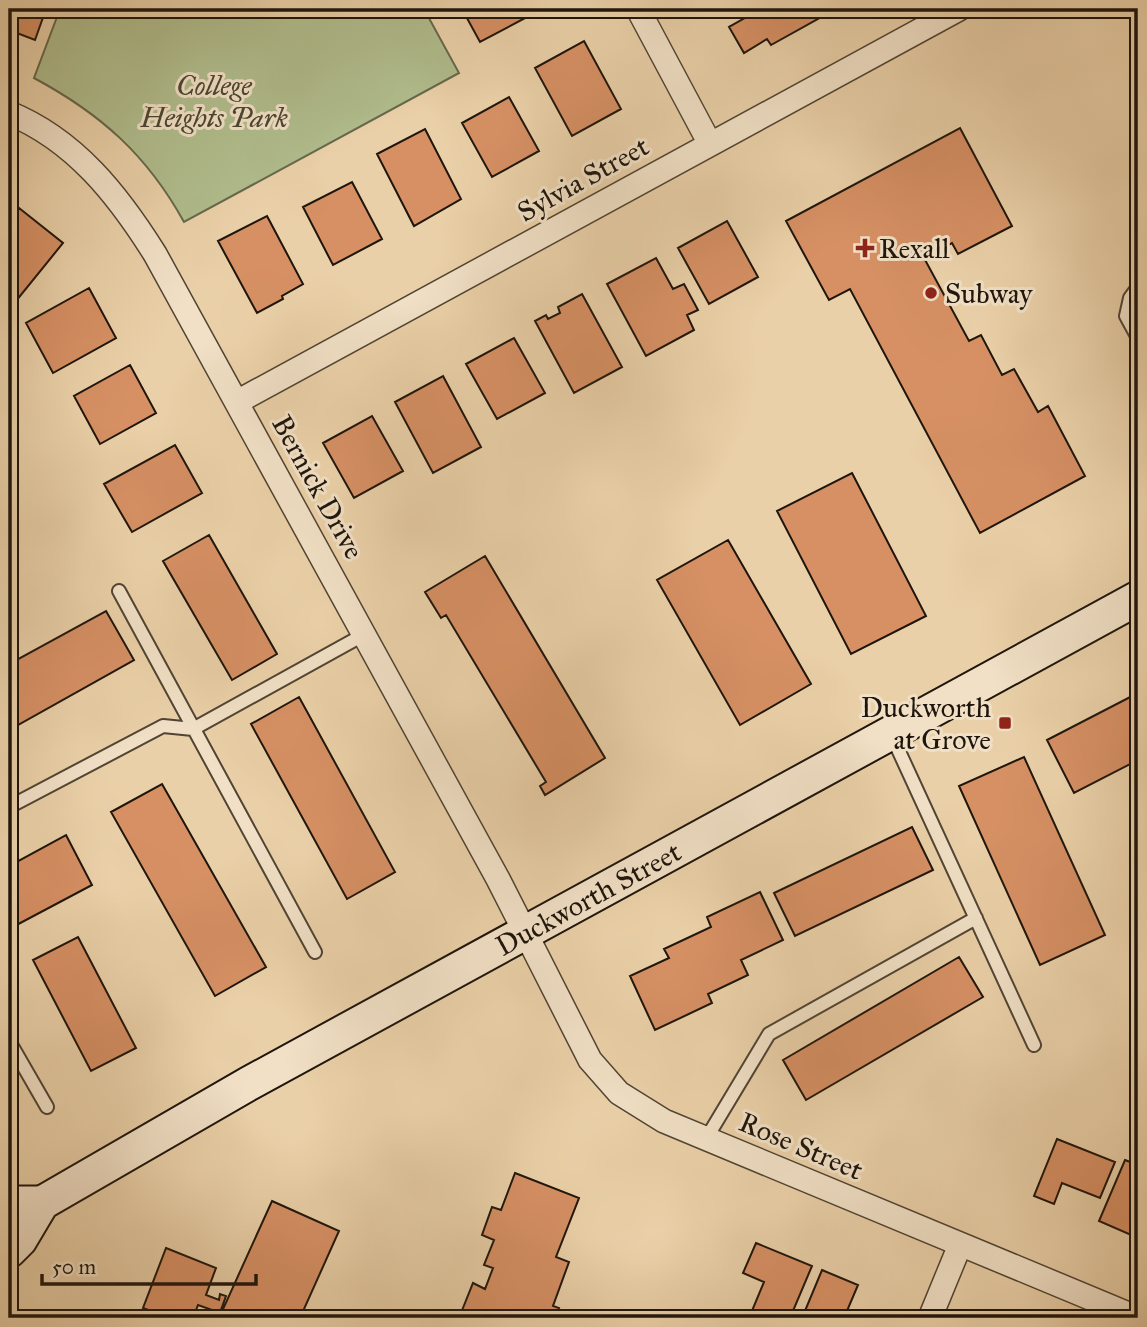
<svg xmlns="http://www.w3.org/2000/svg" width="1147" height="1327" viewBox="0 0 1147 1327" font-family="'IM FELL Great Primer',serif">
  <style>
    .green { fill: #b0bc8c; stroke: #67684c; stroke-width: 2 }
    .building { fill: #d69064; stroke: #1e150c; stroke-width: 2 }
    .lines { fill: none; stroke-linecap: round; stroke-linejoin: round }
    .service-casing { stroke: #514433; stroke-width: 16 }
    .minor-casing { stroke: #514433; stroke-width: 26 }
    .secondary-casing { stroke: #1e150c; stroke-width: 37 }
    .service { stroke: #f1e0c6; stroke-width: 12 }
    .minor { stroke: #f1e0c6; stroke-width: 23 }
    .secondary { stroke: #f1e0c6; stroke-width: 33 }
    .poi-dot { fill: #8f2418; stroke: #f1e0c6; stroke-width: 2.5 }
    .labels { text-anchor: middle; dominant-baseline: central; stroke-width: 6; stroke-linejoin: round; paint-order: stroke }
    .park-label { font-size: 28px; font-style: italic; fill: #4a4732; stroke: #f1e0c6 }
    .street-label { font-size: 28px; fill: #1e150c; stroke: #f1e0c6 }
    .poi-label { font-size: 28px; fill: #1e150c; stroke: #f1e0c6; text-anchor: start }
  </style>
  <rect width="100%" height="100%" fill="#ead0a8"/>
  <filter id="stains"><feTurbulence type="fractalNoise" baseFrequency=".00286" numOctaves="4"/><feColorMatrix values="0 0 0 0 .2 0 0 0 0 .09 0 0 0 0 .02 0 0 0 .5 -.17"/></filter>
  <radialGradient id="worn" r=".72"><stop offset=".6" stop-color="#630" stop-opacity="0"/><stop offset="1" stop-color="#630" stop-opacity=".3"/></radialGradient>
  <path class="green" d="M 60,9 L 424,9 L 459,73 L 184,222 C 147,155 101,114 34,78 Z"/>
  <path class="building" d="M 9,9 L 46,9 L 35,40 L 9,30 Z
    M 462,9 L 542,9 L 480,42 Z
    M 761,9 L 819,9 L 823,16 L 771,45 L 767,39 L 744,53 L 729,27 Z
    M 584,41 L 621,109 L 572,136 L 535,68 Z
    M 509,97 L 539,151 L 492,177 L 462,123 Z
    M 960,128 L 1012,226 L 958,254 L 952,243 L 924,258 L 969,341 L 981,335 L 1002,375 L 1014,369 L 1038,412 L 1048,406 L 1085,476 L 980,533 L 850,289 L 829,300 L 786,221 Z
    M 425,129 L 461,199 L 414,226 L 377,154 Z
    M 352,182 L 382,239 L 333,265 L 303,207 Z
    M 19,208 L 63,243 L 16,301 L 9,295 L 9,221 Z
    M 267,216 L 303,284 L 282,296 L 283,299 L 257,313 L 218,241 Z
    M 727,221 L 758,277 L 709,304 L 678,248 Z
    M 656,258 L 673,289 L 684,284 L 698,310 L 687,315 L 694,330 L 646,356 L 607,284 Z
    M 89,288 L 116,338 L 53,373 L 26,323 Z
    M 582,294 L 622,367 L 574,393 L 535,321 L 546,315 L 548,319 L 560,313 L 558,307 Z
    M 514,338 L 545,393 L 497,419 L 466,364 Z
    M 130,365 L 156,413 L 100,444 L 74,396 Z
    M 443,376 L 481,447 L 433,473 L 395,402 Z
    M 372,416 L 403,471 L 354,498 L 323,443 Z
    M 175,445 L 202,493 L 132,532 L 104,484 Z
    M 852,473 L 926,616 L 851,654 L 777,511 Z
    M 209,535 L 277,654 L 232,680 L 163,561 Z
    M 728,540 L 811,684 L 740,725 L 657,580 Z
    M 485,556 L 605,758 L 545,795 L 540,786 L 546,782 L 446,615 L 441,618 L 425,592 Z
    M 106,611 L 134,660 L 9,730 L 9,664 Z
    M 1138,693 L 1138,760 L 1074,793 L 1047,740 Z
    M 299,697 L 395,872 L 347,899 L 251,724 Z
    M 1024,757 L 1105,935 L 1040,965 L 959,786 Z
    M 162,784 L 266,967 L 215,996 L 111,812 Z
    M 912,827 L 933,870 L 795,936 L 774,893 Z
    M 66,835 L 92,885 L 9,929 L 9,866 Z
    M 760,892 L 783,940 L 741,960 L 748,975 L 708,994 L 712,1003 L 655,1030 L 630,976 L 669,958 L 664,949 L 711,927 L 707,917 Z
    M 78,937 L 136,1048 L 91,1071 L 33,960 Z
    M 959,957 L 983,997 L 806,1100 L 783,1060 Z
    M 1057,1139 L 1115,1162 L 1100,1198 L 1062,1183 L 1054,1204 L 1034,1196 Z
    M 1125,1160 L 1138,1165 L 1138,1238 L 1099,1221 Z
    M 515,1173 L 579,1198 L 556,1257 L 569,1262 L 553,1306 L 559,1308 L 555,1318 L 459,1318 L 473,1283 L 485,1289 L 493,1268 L 484,1265 L 494,1240 L 482,1235 L 492,1207 L 501,1210 Z
    M 272,1201 L 339,1231 L 300,1318 L 219,1318 Z
    M 756,1243 L 812,1266 L 790,1318 L 749,1318 L 764,1282 L 743,1273 Z
    M 166,1248 L 216,1268 L 206,1295 L 219,1300 L 220,1294 L 226,1296 L 218,1318 L 212,1316 L 215,1311 L 198,1305 L 193,1318 L 169,1318 L 143,1308 Z
    M 822,1270 L 858,1285 L 844,1318 L 802,1318 Z"/>
  <g class="lines">
    <g class="service-casing">
      <path id="service" d="M 1138,287 L 1130,298 L 1126,316 L 1138,338
        M 119,591 L 315,952
        M 891,734 L 1034,1045
        M 9,807 L 163,726 L 193,729 L 365,634
        M 9,1041 L 47,1107
        M 706,1139 L 769,1034 L 976,918"/>
    </g>
    <g class="minor-casing">
      <path id="minor" d="M 638,9 L 710,144
        M 9,113 C 75,140 118,195 155,254 L 498,879 L 590,1060 L 619,1093 L 664,1121 L 1138,1318
        M 237,402 L 959,9
        M 930,1318 L 960,1245"/>
    </g>
    <g class="secondary-casing">
      <g id="secondary">
        <path d="M 9,1203 L 42,1203"/>
        <path id="s1" d="M 9,1251 L 20,1240 L 42,1203 L 248,1084 L 1138,598"/>
      </g>
    </g>
    <use href="#service" class="service"/>
    <use href="#minor" class="minor"/>
    <use href="#secondary" class="secondary"/>
  </g>
  <g class="poi-dot">
    <path d="M861.5 237.5h7v7h7v7h-7v7h-7v-7h-7v-7h7z"/>
    <circle cx="931" cy="293" r="7"/>
    <rect x="998" y="716" width="14" height="14" rx="3.5"/>
  </g>
  <g class="labels">
    <g class="park-label">
      <text x="214" y="85">College<tspan x="214" dy="32">Heights Park</tspan></text>
    </g>
    <g class="street-label">
      <text transform="translate(583 179) rotate(-29)">Sylvia Street</text>
      <text transform="translate(318 487) rotate(61)">Bernick Drive</text>
      <text stroke="none"><textPath href="#s1" startOffset="684">Duckworth Street</textPath></text>
      <text transform="translate(801 1146) rotate(23)">Rose Street</text>
    </g>
    <g class="poi-label">
      <text x="879" y="248">Rexall</text>
      <text x="945" y="293">Subway</text>
      <text x="991" y="707" text-anchor="end">Duckworth<tspan x="991" dy="32">at Grove</tspan></text>
    </g>
  </g>
  <rect width="1147" height="1327" fill="none" stroke="#ead0a8" stroke-width="35"/>
  <rect x="10" y="10" width="1126" height="1306" fill="none" stroke="#1e150c" stroke-width="3.5"/>
  <rect x="18" y="18" width="1112" height="1292" fill="none" stroke="#1e150c" stroke-width="2"/>
  <path d="M42 1274v10h214v-10" fill="none" stroke="#1e150c" stroke-width="3.5"/>
  <text x="52" y="1274" font-size="21" fill="#1e150c" stroke="#f1e0c6" stroke-width="5" paint-order="stroke">50 m</text>
  <rect width="100%" height="100%" filter="url(#stains)"/>
  <rect width="100%" height="100%" fill="url(#worn)"/>
</svg>
